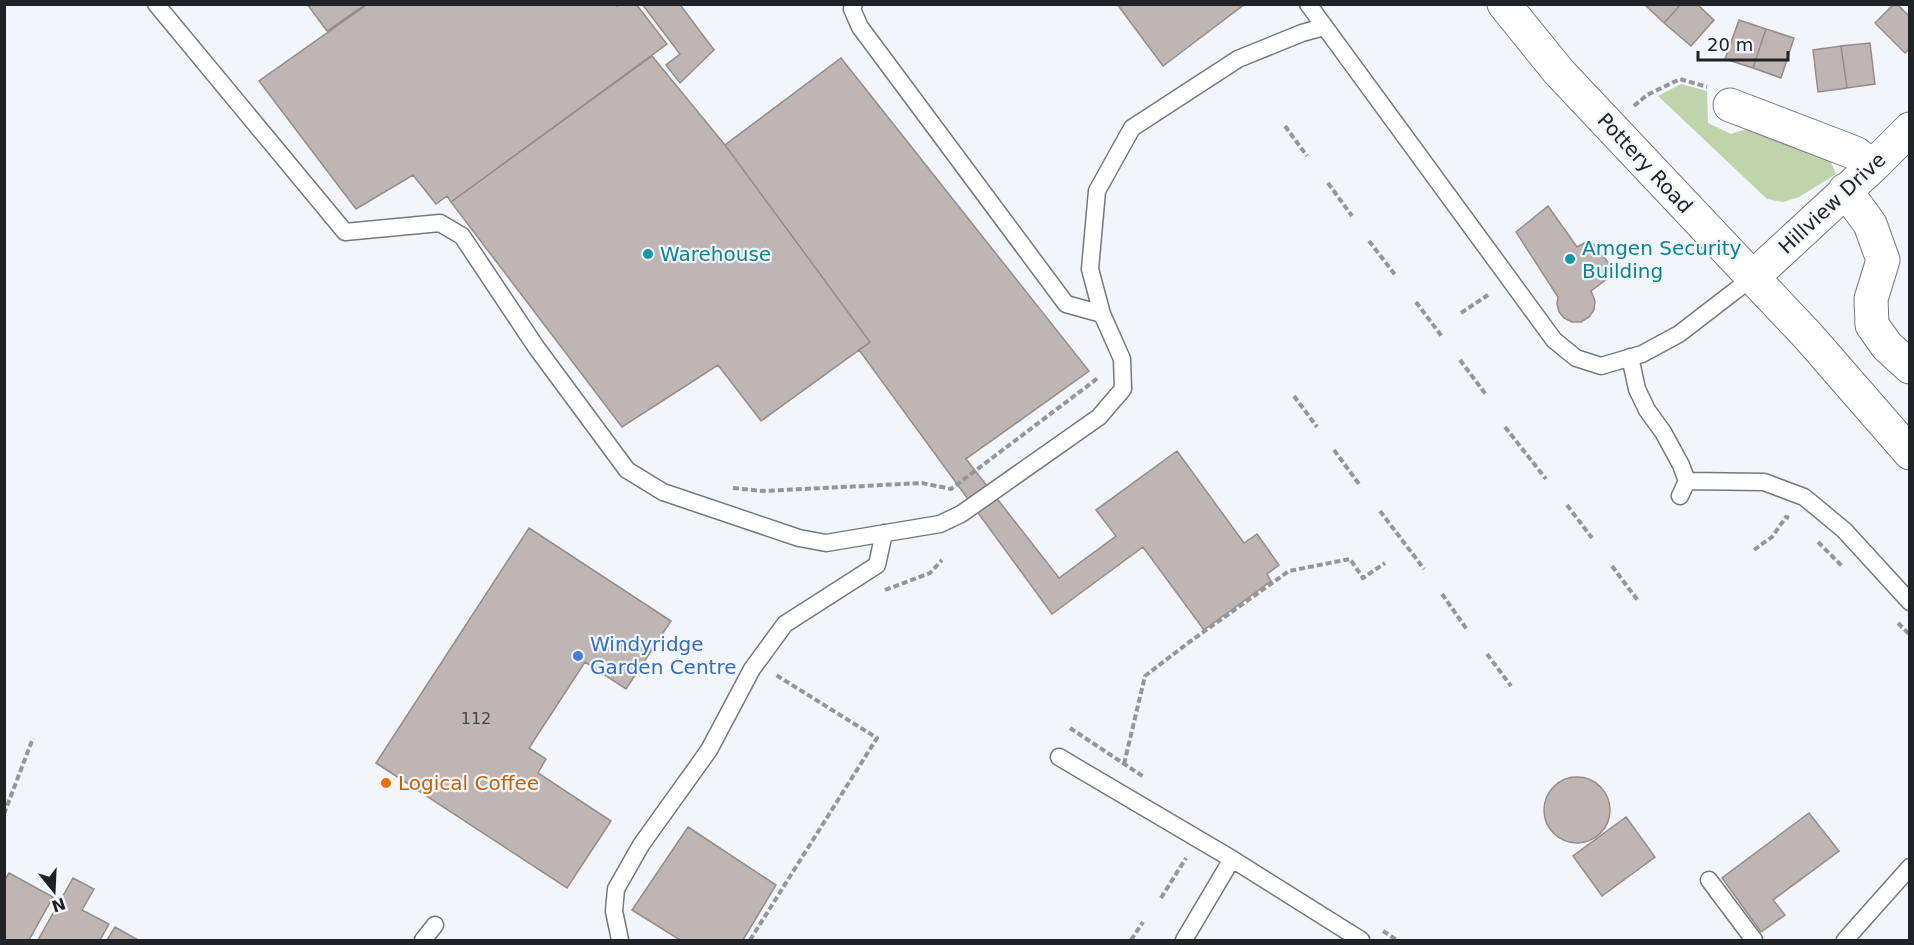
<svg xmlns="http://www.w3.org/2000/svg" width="1914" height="945" viewBox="0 0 1914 945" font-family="'DejaVu Sans',sans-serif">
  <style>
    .green { fill: #bfd4aa }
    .building { fill: #bfb6b4; stroke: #958c8a; stroke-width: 1.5 }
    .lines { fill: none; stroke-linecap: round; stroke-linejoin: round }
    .lane-casing { stroke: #76787f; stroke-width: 19 }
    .street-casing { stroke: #76787f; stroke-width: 35 }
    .secondary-casing { stroke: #76787f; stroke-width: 35 }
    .path { stroke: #94969b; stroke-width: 4; stroke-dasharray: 6 3; stroke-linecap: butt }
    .lane { stroke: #fff; stroke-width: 16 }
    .street { stroke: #fff; stroke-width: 33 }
    .secondary { stroke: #fff; stroke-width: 33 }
    .culture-dot { fill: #0f9aa8; stroke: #f2f5fc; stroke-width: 2 }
    .shop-dot { fill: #3f7fe0; stroke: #f2f5fc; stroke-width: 2 }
    .food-dot { fill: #e8710a; stroke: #f2f5fc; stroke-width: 2 }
    .labels { text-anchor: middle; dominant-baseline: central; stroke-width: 4.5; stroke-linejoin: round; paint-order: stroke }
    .number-label { font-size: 16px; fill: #484749 }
    .street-label { font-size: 20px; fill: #212225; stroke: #f2f5fc }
    .culture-label { font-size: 20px; fill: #0d838f; stroke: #f2f5fc; text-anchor: start }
    .shop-label { font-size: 20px; fill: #366cbe; stroke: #f2f5fc; text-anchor: start }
    .food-label { font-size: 20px; fill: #c56008; stroke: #f2f5fc; text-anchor: start }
  </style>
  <rect width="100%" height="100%" fill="#f2f5fc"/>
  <path class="green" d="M 1681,84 L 1707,91 L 1708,123 L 1731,134 L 1750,128 L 1830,160 L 1836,174 L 1799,197 L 1783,202 L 1767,199 L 1658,96 Z"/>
  <path class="building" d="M 307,4 L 366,4 L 327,31 Z
    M 368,4 L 616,4 L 617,6 L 619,4 L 636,4 L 667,44 L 451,202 L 447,196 L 436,204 L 413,175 L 356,209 L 259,81 Z
    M 642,4 L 683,4 L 681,6 L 714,50 L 680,83 L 666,65 L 680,54 Z
    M 1117,4 L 1245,4 L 1163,66 Z
    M 1644,4 L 1681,4 L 1664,23 Z
    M 1681,4 L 1697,4 L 1714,20 L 1691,46 L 1664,23 Z
    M 1894,4 L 1897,4 L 1910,17 L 1910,48 L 1905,53 L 1875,23 Z
    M 1739,20 L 1766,29 L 1753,68 L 1725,59 Z
    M 1766,29 L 1794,38 L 1781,78 L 1753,68 Z
    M 1870,43 L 1875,84 L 1847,88 L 1841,46 Z
    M 1841,46 L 1847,88 L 1818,92 L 1813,50 Z
    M 652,56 L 725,145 L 870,342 L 761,421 L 718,365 L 622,427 L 451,202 Z
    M 841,58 L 1089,371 L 966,459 L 1059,578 L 1116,536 L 1096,510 L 1177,451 L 1244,543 L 1257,534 L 1279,565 L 1267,574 L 1271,581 L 1204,630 L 1143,547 L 1052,614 L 859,350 L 870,342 L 725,145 Z
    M 1548,206 L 1577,247 L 1590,240 L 1616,272 L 1591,291 L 1595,301 L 1594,310 L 1589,317 L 1581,322 L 1572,322 L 1564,318 L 1559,312 L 1557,304 L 1558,297 L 1516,232 Z
    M 529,528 L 671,621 L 626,689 L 585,662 L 529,748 L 546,759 L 538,773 L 611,821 L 567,888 L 376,763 Z
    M1544 810a33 33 0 1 1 66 0a33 33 0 1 1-66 0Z
    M 1809,813 L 1839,851 L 1773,900 L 1785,915 L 1761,932 L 1722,878 Z
    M 1626,817 L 1655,857 L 1602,896 L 1573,856 Z
    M 688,827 L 776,885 L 743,940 L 680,940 L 632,910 Z
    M 9,873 L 53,897 L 29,940 L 4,940 L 4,881 Z
    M 73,878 L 94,889 L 82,910 L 109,924 L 100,940 L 38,940 Z
    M 115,927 L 138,940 L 107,940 Z"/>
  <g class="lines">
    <g class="lane-casing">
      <path id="lane" d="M 156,4 L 345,232 L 440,223 L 462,236 L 536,347 L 627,470 L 663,492 L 799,538 L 826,543 L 940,524 L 961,514 L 1099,417 L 1123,389 L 1122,359 L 1102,314 L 1090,269 L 1097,191 L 1132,128 L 1238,59 L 1302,33 L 1324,27
        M 854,4 L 852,9 L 860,27 L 1066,304 L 1102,314
        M 1308,4 L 1554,340 L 1576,358 L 1601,366 L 1642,354 L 1679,334 L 1753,277
        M 1630,357 L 1637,389 L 1647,410 L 1663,432 L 1681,465 L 1687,481 L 1680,496
        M 1687,481 L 1764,482 L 1804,497 L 1844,530 L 1910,602
        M 1059,757 L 1232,859 L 1361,940
        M 1709,880 L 1754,940
        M 423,940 L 435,925
        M 620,940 L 614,911 L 616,889 L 641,845 L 709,750 L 752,669 L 785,624 L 877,565 L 884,533
        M 1184,940 L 1232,859
        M 1845,940 L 1910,867"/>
    </g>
    <g class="street-casing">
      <path id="street" d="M 1730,105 L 1855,153 L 1873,166
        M 1845,190 L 1870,224 L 1883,260 L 1871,299 L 1872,325 L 1887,346 L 1910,367
        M 1753,277 L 1873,166 L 1910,129"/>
    </g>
    <g class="secondary-casing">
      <path id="secondary" d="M 1504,4 L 1559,72 L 1809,337 L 1910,453"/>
    </g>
    <path class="path" d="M 1634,106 L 1647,95 L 1680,79 L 1707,87
      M 1285,126 L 1307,156
      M 1328,183 L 1352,216
      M 1369,241 L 1396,276
      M 1416,302 L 1443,338
      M 1461,313 L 1488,295
      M 1460,360 L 1487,396
      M 1294,396 L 1317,427
      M 1505,427 L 1546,479
      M 1334,450 L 1359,484
      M 733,488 L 763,491 L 922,483 L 951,489 L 1098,378
      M 1567,505 L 1592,538
      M 1380,511 L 1424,569
      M 1818,542 L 1842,566
      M 1754,550 L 1772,537 L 1786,517 L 1789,518
      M 1612,566 L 1639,602
      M 885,590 L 930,573 L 942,560
      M 1442,594 L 1468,631
      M 1898,623 L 1910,635
      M 1487,654 L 1511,686
      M 1070,728 L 1144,777
      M 1124,764 L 1145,676 L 1188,643 L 1289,571 L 1350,559 L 1363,578 L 1385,563
      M 4,814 L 33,738
      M 1161,898 L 1186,858
      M 1383,931 L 1397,940
      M 750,940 L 877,738 L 776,675
      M 1131,940 L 1143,922"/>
    <use href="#lane" class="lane"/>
    <use href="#street" class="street"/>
    <use href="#secondary" class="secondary"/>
  </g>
  <g class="culture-dot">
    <circle cx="648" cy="254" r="6"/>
    <circle cx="1570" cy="259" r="6"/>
  </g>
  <circle class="shop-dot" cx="578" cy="656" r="6"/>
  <circle class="food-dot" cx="386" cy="783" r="6"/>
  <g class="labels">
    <g class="number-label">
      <text x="476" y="718">112</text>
    </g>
    <g class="street-label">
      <text transform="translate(1645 163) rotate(47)">Pottery Road</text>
      <text transform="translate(1832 203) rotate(-43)">Hillview Drive</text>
    </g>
    <g class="culture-label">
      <text x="1582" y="248">Amgen Security<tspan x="1582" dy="23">Building</tspan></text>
      <text x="660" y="254">Warehouse</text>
    </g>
    <g class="shop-label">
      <text x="590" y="644">Windyridge<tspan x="590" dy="23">Garden Centre</tspan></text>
    </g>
    <g class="food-label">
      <text x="398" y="783">Logical Coffee</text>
    </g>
  </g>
  <rect width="1914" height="945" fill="none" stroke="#212225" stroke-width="12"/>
  <g transform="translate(54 891) rotate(162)" stroke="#f2f5fc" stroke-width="4.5" paint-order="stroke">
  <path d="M0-4.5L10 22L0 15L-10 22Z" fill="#212225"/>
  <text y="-9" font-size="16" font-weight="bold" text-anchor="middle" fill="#212225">N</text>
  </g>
  <path d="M1698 51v9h90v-9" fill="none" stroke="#212225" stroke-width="3"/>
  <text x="1707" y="51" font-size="18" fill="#212225" stroke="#f2f5fc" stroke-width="4.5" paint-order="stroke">20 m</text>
</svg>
